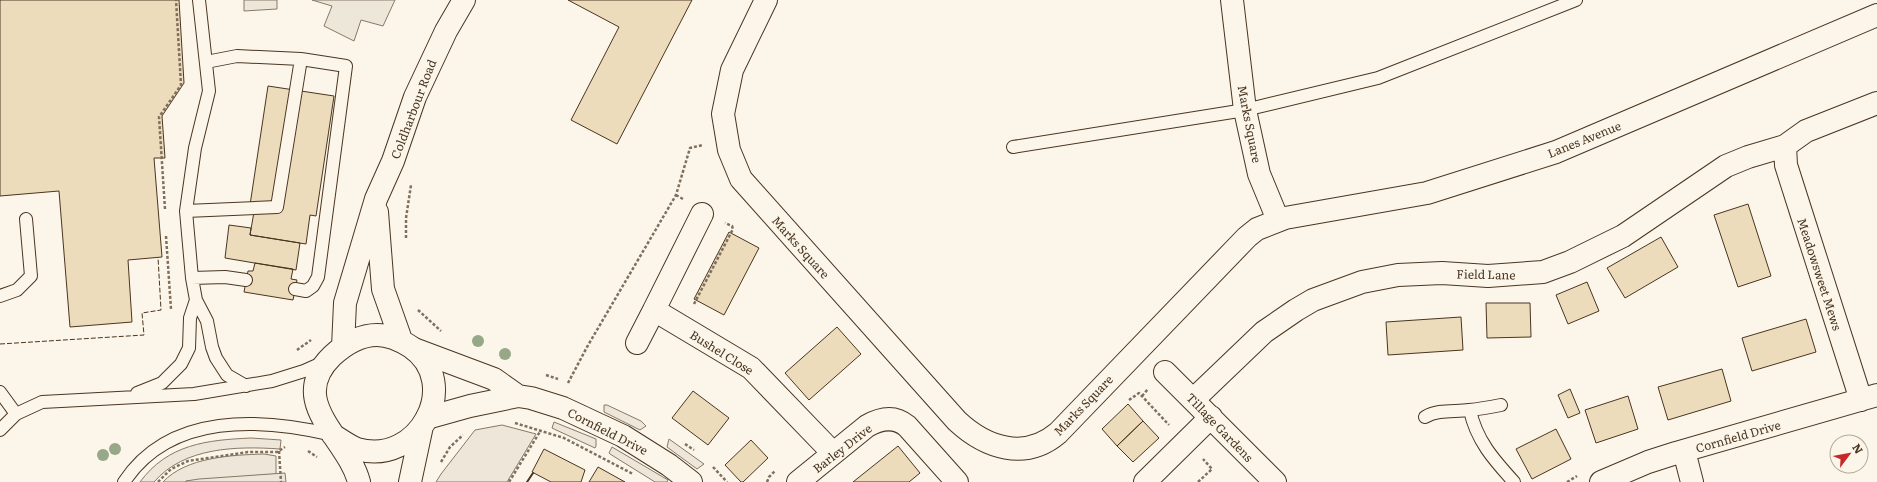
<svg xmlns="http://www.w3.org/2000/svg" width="1877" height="482" viewBox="0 0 1877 482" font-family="Literata,serif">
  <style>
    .green { fill: #ede6d9; stroke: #887966 }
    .parking { fill: #ede7d9; stroke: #887966 }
    .building { fill: #ecdcbc; stroke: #4a3520 }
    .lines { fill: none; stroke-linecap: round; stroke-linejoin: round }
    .service-casing { stroke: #4a3520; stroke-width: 14 }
    .minor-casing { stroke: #4a3520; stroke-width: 24 }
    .tertiary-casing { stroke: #4a3520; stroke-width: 24 }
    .path { stroke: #7f6f5c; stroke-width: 2.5; stroke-dasharray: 3 2; stroke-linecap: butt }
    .service { stroke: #fbf6e9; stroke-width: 12 }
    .minor { stroke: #fbf6e9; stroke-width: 22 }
    .tertiary { stroke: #fbf6e9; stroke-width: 22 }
    .fence { stroke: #4a3520; stroke-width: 1; stroke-dasharray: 5 2; stroke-linecap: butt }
    .wall { stroke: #4a3520; stroke-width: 2 }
    .tree { fill: #96a887 }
    .labels { text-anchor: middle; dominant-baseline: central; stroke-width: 3; stroke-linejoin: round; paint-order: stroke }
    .street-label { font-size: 12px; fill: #4a3520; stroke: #fbf6e9 }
  </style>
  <rect width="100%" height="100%" fill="#fbf6e9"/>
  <path class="green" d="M 604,405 L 607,405 L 641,421 L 646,426 L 640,430 L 604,412 Z
    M 554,422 L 596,439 L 596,446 L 595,448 L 554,429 L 552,428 Z
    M 502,425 L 536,434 L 507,482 L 436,482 L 441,474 L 475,430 Z
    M 251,438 L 281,440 L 280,449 C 237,446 184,447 154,482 L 140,482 C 168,444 207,440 251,438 Z
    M 669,439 L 704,464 L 697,469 L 667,447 Z
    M 612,447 L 668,480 L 667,482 L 655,482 L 610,454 L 609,453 Z
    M 264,454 L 276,456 L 276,474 L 186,481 L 186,482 L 163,482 C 186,457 232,455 264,454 Z"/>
  <path class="parking" d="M 244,0 L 277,0 L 277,9 L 244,11 Z
    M 312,0 L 395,0 L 383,26 L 361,20 L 354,41 L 324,26 L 332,6 Z
    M 285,473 L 286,482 L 186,482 L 186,481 L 199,479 Z"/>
  <path class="building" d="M 0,0 L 179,0 L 184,83 L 162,116 L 165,158 L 154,158 L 162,257 L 128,260 L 132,322 L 70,327 L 59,191 L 0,196 Z
    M 568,0 L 692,0 L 617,144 L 571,120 L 619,27 Z
    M 268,86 L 334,96 L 316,216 L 310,215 L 306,244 L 250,235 L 255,206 L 250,205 Z
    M 1748,204 L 1771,276 L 1738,287 L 1714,215 Z
    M 229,225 L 251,228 L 250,235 L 300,243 L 296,270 L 225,258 Z
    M 729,232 L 759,248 L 724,315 L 694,299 Z
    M 1661,237 L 1678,267 L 1625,298 L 1607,268 Z
    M 255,263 L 293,269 L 291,279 L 297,280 L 293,300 L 244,292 L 248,271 L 253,271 Z
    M 1587,282 L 1599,311 L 1568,324 L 1556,295 Z
    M 1486,303 L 1530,303 L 1531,337 L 1487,338 Z
    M 1461,317 L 1463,350 L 1388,355 L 1386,322 Z
    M 1806,319 L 1816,352 L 1752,371 L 1742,338 Z
    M 837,327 L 861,354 L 809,400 L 785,373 Z
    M 1722,369 L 1731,401 L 1668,420 L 1658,387 Z
    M 1570,389 L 1580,413 L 1568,418 L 1558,395 Z
    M 693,391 L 729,418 L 708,445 L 672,418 Z
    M 1628,396 L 1638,429 L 1596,443 L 1585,410 Z
    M 1128,404 L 1143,421 L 1117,446 L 1102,429 Z
    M 1143,421 L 1159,438 L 1133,462 L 1117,446 Z
    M 1556,429 L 1571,459 L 1532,479 L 1516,449 Z
    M 751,440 L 768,458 L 743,482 L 741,482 L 725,465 Z
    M 898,446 L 920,473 L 909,482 L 853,482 Z
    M 544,449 L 585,470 L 581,482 L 551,482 L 532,472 Z
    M 598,467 L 625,482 L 589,482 Z"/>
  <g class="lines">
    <g class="service-casing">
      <path id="service" d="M 199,0 L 209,91 L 195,148 L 186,211 L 192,278 L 196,300 L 207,321 L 212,347 L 216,358 L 227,375 L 246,386
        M 1013,147 L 1245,110 L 1378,78 L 1576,0
        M 186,211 L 277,207 L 301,59 L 237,56 L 206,62
        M 192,278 L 225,277 L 246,280
        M 295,289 L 306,291 L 313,286 L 318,277 L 346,66 L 301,59
        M 0,296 L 17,290 L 31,276 L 26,219
        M 0,392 L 16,414
        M 137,393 L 162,383 L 181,364 L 189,348 L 190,318 L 196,300
        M 1470,410 C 1476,440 1494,460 1514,482
        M 1425,417 C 1438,409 1455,412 1469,410 C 1480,409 1491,407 1501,405
        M 0,430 L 16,414 L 42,402 L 194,394 L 272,381 L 304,371 L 322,363
        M 124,482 C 170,412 262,418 333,435"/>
    </g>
    <g class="minor-casing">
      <path id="minor" d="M 766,0 L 732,70 L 723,114 L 729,150 L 741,179 L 957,421 C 986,448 1025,461 1058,433 L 1247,237 L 1257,229 L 1285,218 L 1427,193 L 1556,152 L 1877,15
        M 1232,0 L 1245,110 L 1259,174 L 1278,220
        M 1785,146 L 1786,165 L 1800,209 L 1861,400
        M 702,214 L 654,310 L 751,368 L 833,453
        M 637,343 L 654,310
        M 414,349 L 494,379 L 518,396
        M 1165,372 L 1275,482
        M 1194,399 L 1264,332 L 1296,310 L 1313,300 L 1362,282 L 1398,275 L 1442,273 L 1488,276 L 1543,272 L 1570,262 L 1623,236 L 1726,166 L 1748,157 L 1785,146 L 1806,131 L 1877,103
        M 427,418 L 470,406 L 518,396 L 531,398 L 563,408 L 623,436 L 669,465 L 691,482
        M 1684,451 L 1692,482
        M 798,482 L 867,426 C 881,418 895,416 907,426 L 957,482
        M 1145,482 L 1211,417
        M 1601,482 L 1648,462 L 1676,453 L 1877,395"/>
    </g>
    <g class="tertiary-casing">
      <path id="tertiary" d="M 377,212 L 383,289 L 401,340
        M 343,347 L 345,303 L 376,199 L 393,161 L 415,97 L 446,31 L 464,0
        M 333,435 C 341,440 349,446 357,449 C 419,467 463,383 411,347 C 400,340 390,335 377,335 C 359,335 345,344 332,356 C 285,402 348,438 359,482
        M 410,482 L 422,426"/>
    </g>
    <path class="path" d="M 676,195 L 683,199
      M 165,209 L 159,117 L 181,85 L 176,0
      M 166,236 L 171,309
      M 406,238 L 406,218 L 411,185
      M 694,304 L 733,229 L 732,226 L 725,223
      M 418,310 L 441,331
      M 297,350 L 311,340
      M 546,375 L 558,379
      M 568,383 L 587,347 L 676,195 L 690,148 L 703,145
      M 1142,396 L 1148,389
      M 1129,400 L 1139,393 L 1169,425
      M 515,423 L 564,438 L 633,474
      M 685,444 L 694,450
      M 279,451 L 281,482
      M 308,451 L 317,457
      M 441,462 L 450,447 L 463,435
      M 713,467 L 727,482
      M 158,482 L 171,469 L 188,461 L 248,452 L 277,452 L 285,447
      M 509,482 L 541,430
      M 767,482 L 769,477 L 775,471
      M 1198,482 L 1212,469 L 1203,459
      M 1567,482 L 1577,476"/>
    <use href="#service" class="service"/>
    <use href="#minor" class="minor"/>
    <use href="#tertiary" class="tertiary"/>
    <path class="fence" d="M 0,344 L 144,335 L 142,313 L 161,310 L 158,257"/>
    <path class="wall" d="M 527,482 L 533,473"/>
  </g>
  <g class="tree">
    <circle cx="478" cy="341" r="6"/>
    <circle cx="505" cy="354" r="6"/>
    <circle cx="115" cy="449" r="6"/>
    <circle cx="103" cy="455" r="6"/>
  </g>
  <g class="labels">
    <g class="street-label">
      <text transform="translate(413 109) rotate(-69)">Coldharbour Road</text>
      <text transform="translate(1250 124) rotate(79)">Marks Square</text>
      <text transform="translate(1584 139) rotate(-22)">Lanes Avenue</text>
      <text transform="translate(801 247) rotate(48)">Marks Square</text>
      <text transform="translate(1486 274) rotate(1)">Field Lane</text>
      <text transform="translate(1820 274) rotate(72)">Meadowsweet Mews</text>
      <text transform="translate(722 352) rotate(32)">Bushel Close</text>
      <text transform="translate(1083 405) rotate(-46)">Marks Square</text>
      <text transform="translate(1220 427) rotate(46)">Tillage Gardens</text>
      <text transform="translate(608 431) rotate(27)">Cornfield Drive</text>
      <text transform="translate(1738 436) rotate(-16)">Cornfield Drive</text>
      <text transform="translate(842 448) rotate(-38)">Barley Drive</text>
    </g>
  </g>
  <g transform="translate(1849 454) rotate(58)"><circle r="19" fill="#fbf6e9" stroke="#b4a999"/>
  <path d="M0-3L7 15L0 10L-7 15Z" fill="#c62828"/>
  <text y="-6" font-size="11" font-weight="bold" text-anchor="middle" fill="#4a3520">N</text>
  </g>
</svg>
